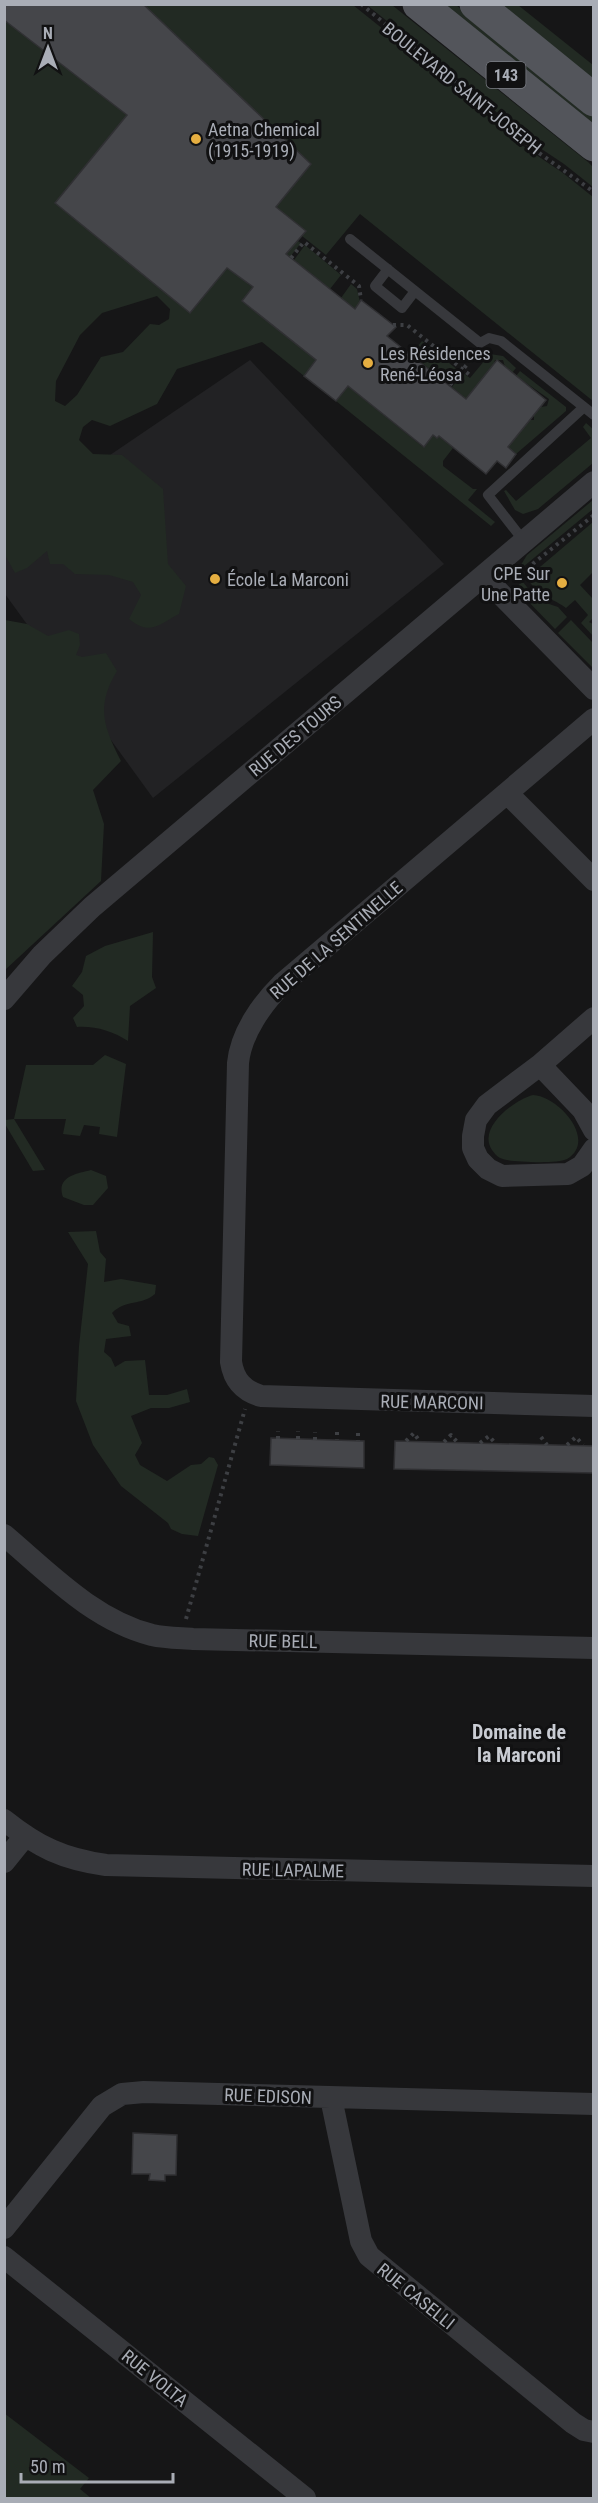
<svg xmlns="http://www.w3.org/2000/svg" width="598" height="2503" viewBox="0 0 598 2503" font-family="'Roboto Condensed',sans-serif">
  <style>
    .built { fill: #222224 }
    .green { fill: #222a23; fill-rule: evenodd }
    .building { fill: #45464a; stroke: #303033; stroke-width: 1.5 }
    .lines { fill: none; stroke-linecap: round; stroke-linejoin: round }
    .path { stroke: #3d3f43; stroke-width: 4; stroke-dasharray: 3 4.5; stroke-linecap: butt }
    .service { stroke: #37383c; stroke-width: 10 }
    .minor { stroke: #37383c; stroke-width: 22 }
    .primary { stroke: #53555b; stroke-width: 33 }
    .poi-dot { fill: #e5ae41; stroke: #111112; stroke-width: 2 }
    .labels { text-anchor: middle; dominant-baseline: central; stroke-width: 6; stroke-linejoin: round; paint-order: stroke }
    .shield { fill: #111112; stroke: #7b7e85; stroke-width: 1.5 }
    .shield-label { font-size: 16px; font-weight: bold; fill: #a9adb6 }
    .street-label { font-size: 18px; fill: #a9adb6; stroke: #111112 }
    .poi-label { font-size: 18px; fill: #a9adb6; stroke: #111112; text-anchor: start }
    .neighbourhood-label { font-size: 20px; font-weight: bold; fill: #c9ccd3; stroke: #111112 }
  </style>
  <rect width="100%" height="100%" fill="#161617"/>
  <path class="built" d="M 250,360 L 444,564 L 153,798 L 5,594 L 4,527 Z"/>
  <path class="green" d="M 5,5 L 353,5 L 424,62 L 520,144 L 563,173 L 593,197 L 593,401 L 360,214 L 326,255 L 302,236 L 306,231 L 284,236 L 294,245 L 298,241 L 301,243 L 290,257 L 282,251 L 267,261 L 248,284 L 253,287 L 242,301 L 316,360 L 304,376 L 262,342 L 177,369 L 157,404 L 110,426 L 92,420 L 83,427 L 79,440 L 93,454 L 122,455 L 163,489 L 168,564 L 186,586 L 179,614 C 158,625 150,636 129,619 L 141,595 L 133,582 L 109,575 L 75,574 L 63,564 L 50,564 L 47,551 L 27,568 L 15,573 L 5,555 ZM 157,296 L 170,309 L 169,319 L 159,325 L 150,324 L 123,352 L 101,357 L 77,395 L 65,406 L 55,401 L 56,381 L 80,335 L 102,313 Z
    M 367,5 L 392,5 L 588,162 L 593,167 L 593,187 L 564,164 L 522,136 L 474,91 Z
    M 438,5 L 456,5 L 593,115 L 593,127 Z
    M 495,5 L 518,5 L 593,65 L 593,84 Z
    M 305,245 L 341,275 L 330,289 L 294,260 Z
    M 351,284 L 357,289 L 360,302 L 355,309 L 341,298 Z
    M 422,341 L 459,371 L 448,384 L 411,354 Z
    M 490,354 L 503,356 L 516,368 L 512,373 L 505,367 L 503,360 L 495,360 L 493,366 L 467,399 L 455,410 L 464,397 L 452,387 L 463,373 L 470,378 Z
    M 520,371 L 566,407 L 566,411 L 516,454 L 508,447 L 530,420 L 534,420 L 534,415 L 541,407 L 547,406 L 549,399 L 516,376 Z
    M 348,386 L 423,447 L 433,435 L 437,438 L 439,436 L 453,448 L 443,461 L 443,466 L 473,489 L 477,489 L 468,500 L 495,522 L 491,526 L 336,401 Z
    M 586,423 L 593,429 L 593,463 L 538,509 L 523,514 L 515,510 L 504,491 L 506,490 L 516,501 L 591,438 L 583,427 Z
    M 593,500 L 593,509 L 523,567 L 519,568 L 527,555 Z
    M 593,522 L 593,572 L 580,585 L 593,599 L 593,618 L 589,622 L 593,624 L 593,636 L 581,623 L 588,615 L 575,600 L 566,608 C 547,594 542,601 527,578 Z
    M 523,582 L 537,600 L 558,607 L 567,617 L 555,629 L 520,593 L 517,586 Z
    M 5,620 L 27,624 L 48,636 L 69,630 L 79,634 L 80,645 L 76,655 L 82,657 L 106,653 L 117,671 C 96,706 103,726 121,761 L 93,790 L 104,824 L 101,881 L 5,970 Z
    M 571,620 L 593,643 L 593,668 L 558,633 Z
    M 153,932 L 152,977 L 156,988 L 130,1006 L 128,1041 C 112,1031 96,1026 77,1027 L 73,1018 L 84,1006 L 83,995 L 72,986 L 82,972 L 86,956 L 105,946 Z
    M 105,1055 L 126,1064 L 117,1137 L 99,1134 L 100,1127 L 84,1125 L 80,1136 L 63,1134 L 66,1119 L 14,1119 L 45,1170 L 33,1171 L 5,1124 L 5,1120 L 14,1119 L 26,1065 L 93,1065 Z
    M 533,1095 C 558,1096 598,1140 567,1159 C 557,1164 519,1162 507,1160 C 500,1159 496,1156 492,1150 C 477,1128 514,1100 533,1095 Z
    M 91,1170 L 106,1176 L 108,1188 L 93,1205 L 84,1205 L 63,1197 C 56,1177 75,1174 91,1170 Z
    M 96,1231 L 100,1252 L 106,1259 L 104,1282 L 121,1279 L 156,1285 L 155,1294 C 141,1306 126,1299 112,1313 L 118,1323 L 129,1326 L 131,1336 L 106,1339 L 104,1352 L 111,1358 L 115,1367 L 125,1361 L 145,1360 L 149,1395 L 167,1395 L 187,1389 L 190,1402 L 169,1408 L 151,1408 L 131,1416 L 142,1443 L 135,1455 L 140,1465 L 167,1481 L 191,1465 L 201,1464 L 209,1457 L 214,1458 L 218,1465 L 198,1536 L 182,1534 L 171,1529 L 168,1523 L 121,1486 L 93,1445 L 76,1401 L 79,1346 L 88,1264 L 68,1232 Z
    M 4,2413 L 89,2478 L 80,2489 L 91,2498 L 5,2498 Z"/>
  <path class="building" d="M 4,4 L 143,4 L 311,164 L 276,207 L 306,231 L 286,254 L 355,309 L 361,300 L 378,313 L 396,327 L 387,336 L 466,399 L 497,360 L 546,400 L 508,447 L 516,454 L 506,468 L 497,461 L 486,474 L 439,436 L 437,438 L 433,435 L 424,447 L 348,386 L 336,401 L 304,376 L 316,360 L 242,301 L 253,287 L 227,268 L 190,313 L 55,203 L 127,115 L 4,20 Z
    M 271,1438 L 364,1441 L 364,1468 L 270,1465 Z
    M 395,1441 L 594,1446 L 594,1473 L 394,1469 Z
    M 133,2133 L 177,2135 L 176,2175 L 165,2175 L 165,2181 L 149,2180 L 150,2174 L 132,2174 Z"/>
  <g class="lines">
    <path class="path" d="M 361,4 L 450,77 L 518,138 L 594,192
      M 291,258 L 304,242 L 359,286 L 361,300
      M 393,325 L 407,325 L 471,376
      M 450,385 L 474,356
      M 515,578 L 594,515
      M 337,1432 L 337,1440
      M 358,1433 L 358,1441
      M 541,1437 L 547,1445
      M 278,1439 L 278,1431
      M 298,1439 L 298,1431
      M 315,1440 L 315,1432
      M 406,1441 L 414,1433 L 420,1442
      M 444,1442 L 451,1435 L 458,1443
      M 480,1443 L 489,1436 L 496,1444
      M 567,1445 L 576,1437 L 583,1445
      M 186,1619 L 245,1409"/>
    <path class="service" d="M 350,239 L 480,343 L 489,338 L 501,341 L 594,415
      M 388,269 L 375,286 L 402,308 L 415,291
      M 523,540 L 488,495 L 584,407"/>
    <path class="minor" d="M 483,576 L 594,689
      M 594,719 L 282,984 C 262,1004 241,1033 238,1063 L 231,1362 C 234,1381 244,1391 261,1396 L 594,1406
      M 508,794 L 594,880
      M 4,999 L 42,955 L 92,907 L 594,482
      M 594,1018 L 540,1065 L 487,1105 L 476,1120 L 473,1136 L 473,1148 L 478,1159 L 488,1169 L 502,1176 L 568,1174 L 582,1166 L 594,1149
      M 540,1065 L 583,1110 L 594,1130
      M 4,1535 C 49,1573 93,1620 152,1635 C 165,1638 180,1638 193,1639 L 594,1648
      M 4,1820 C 38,1847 63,1859 106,1865 L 594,1876
      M 4,1862 L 25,1836
      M 331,2098 L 361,2241 L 369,2256 L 573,2423 L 584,2430 L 594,2432
      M 4,2228 L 102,2106 L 122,2094 L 144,2092 L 594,2104
      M 4,2257 L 305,2498"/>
    <path class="primary" d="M 419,4 L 594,145
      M 476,4 L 594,100"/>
  </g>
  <g class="poi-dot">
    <circle cx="196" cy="139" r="6"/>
    <circle cx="368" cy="363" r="6"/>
    <circle cx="215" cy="579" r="6"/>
    <circle cx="562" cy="583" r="6"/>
  </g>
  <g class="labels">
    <rect class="shield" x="486.5" y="62" width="39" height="26" rx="4.5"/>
    <g class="shield-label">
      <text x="506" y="75">143</text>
    </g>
    <g class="street-label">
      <text transform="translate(462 88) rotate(39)">BOULEVARD SAINT-JOSEPH</text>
      <text transform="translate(295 736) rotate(-40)">RUE DES TOURS</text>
      <text transform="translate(336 940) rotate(-41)">RUE DE LA SENTINELLE</text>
      <text transform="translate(432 1402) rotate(1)">RUE MARCONI</text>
      <text transform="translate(283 1641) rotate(1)">RUE BELL</text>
      <text transform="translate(293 1870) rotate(1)">RUE LAPALME</text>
      <text transform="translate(268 2096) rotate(2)">RUE EDISON</text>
      <text transform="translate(416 2296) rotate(39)">RUE CASELLI</text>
      <text transform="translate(155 2378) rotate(39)">RUE VOLTA</text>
    </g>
    <g class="poi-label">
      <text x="208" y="129">Aetna Chemical<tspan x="208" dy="21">(1915-1919)</tspan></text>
      <text x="380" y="353">Les Résidences<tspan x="380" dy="21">René-Léosa</tspan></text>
      <text x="550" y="573" text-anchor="end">CPE Sur<tspan x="550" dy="21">Une Patte</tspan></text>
      <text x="227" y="579">École La Marconi</text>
    </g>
    <g class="neighbourhood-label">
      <text x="519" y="1732">Domaine de<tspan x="519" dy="23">la Marconi</tspan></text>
    </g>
  </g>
  <rect width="598" height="2503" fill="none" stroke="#a9adb6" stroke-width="12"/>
  <g transform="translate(48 48)" stroke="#111112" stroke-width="4.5" paint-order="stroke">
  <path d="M0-4.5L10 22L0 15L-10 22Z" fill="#a9adb6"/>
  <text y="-9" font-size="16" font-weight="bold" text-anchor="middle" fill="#a9adb6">N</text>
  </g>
  <path d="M21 2473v9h152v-9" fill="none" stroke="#a9adb6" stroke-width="3"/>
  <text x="30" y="2473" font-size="18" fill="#a9adb6" stroke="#111112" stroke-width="4.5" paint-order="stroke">50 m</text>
</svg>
